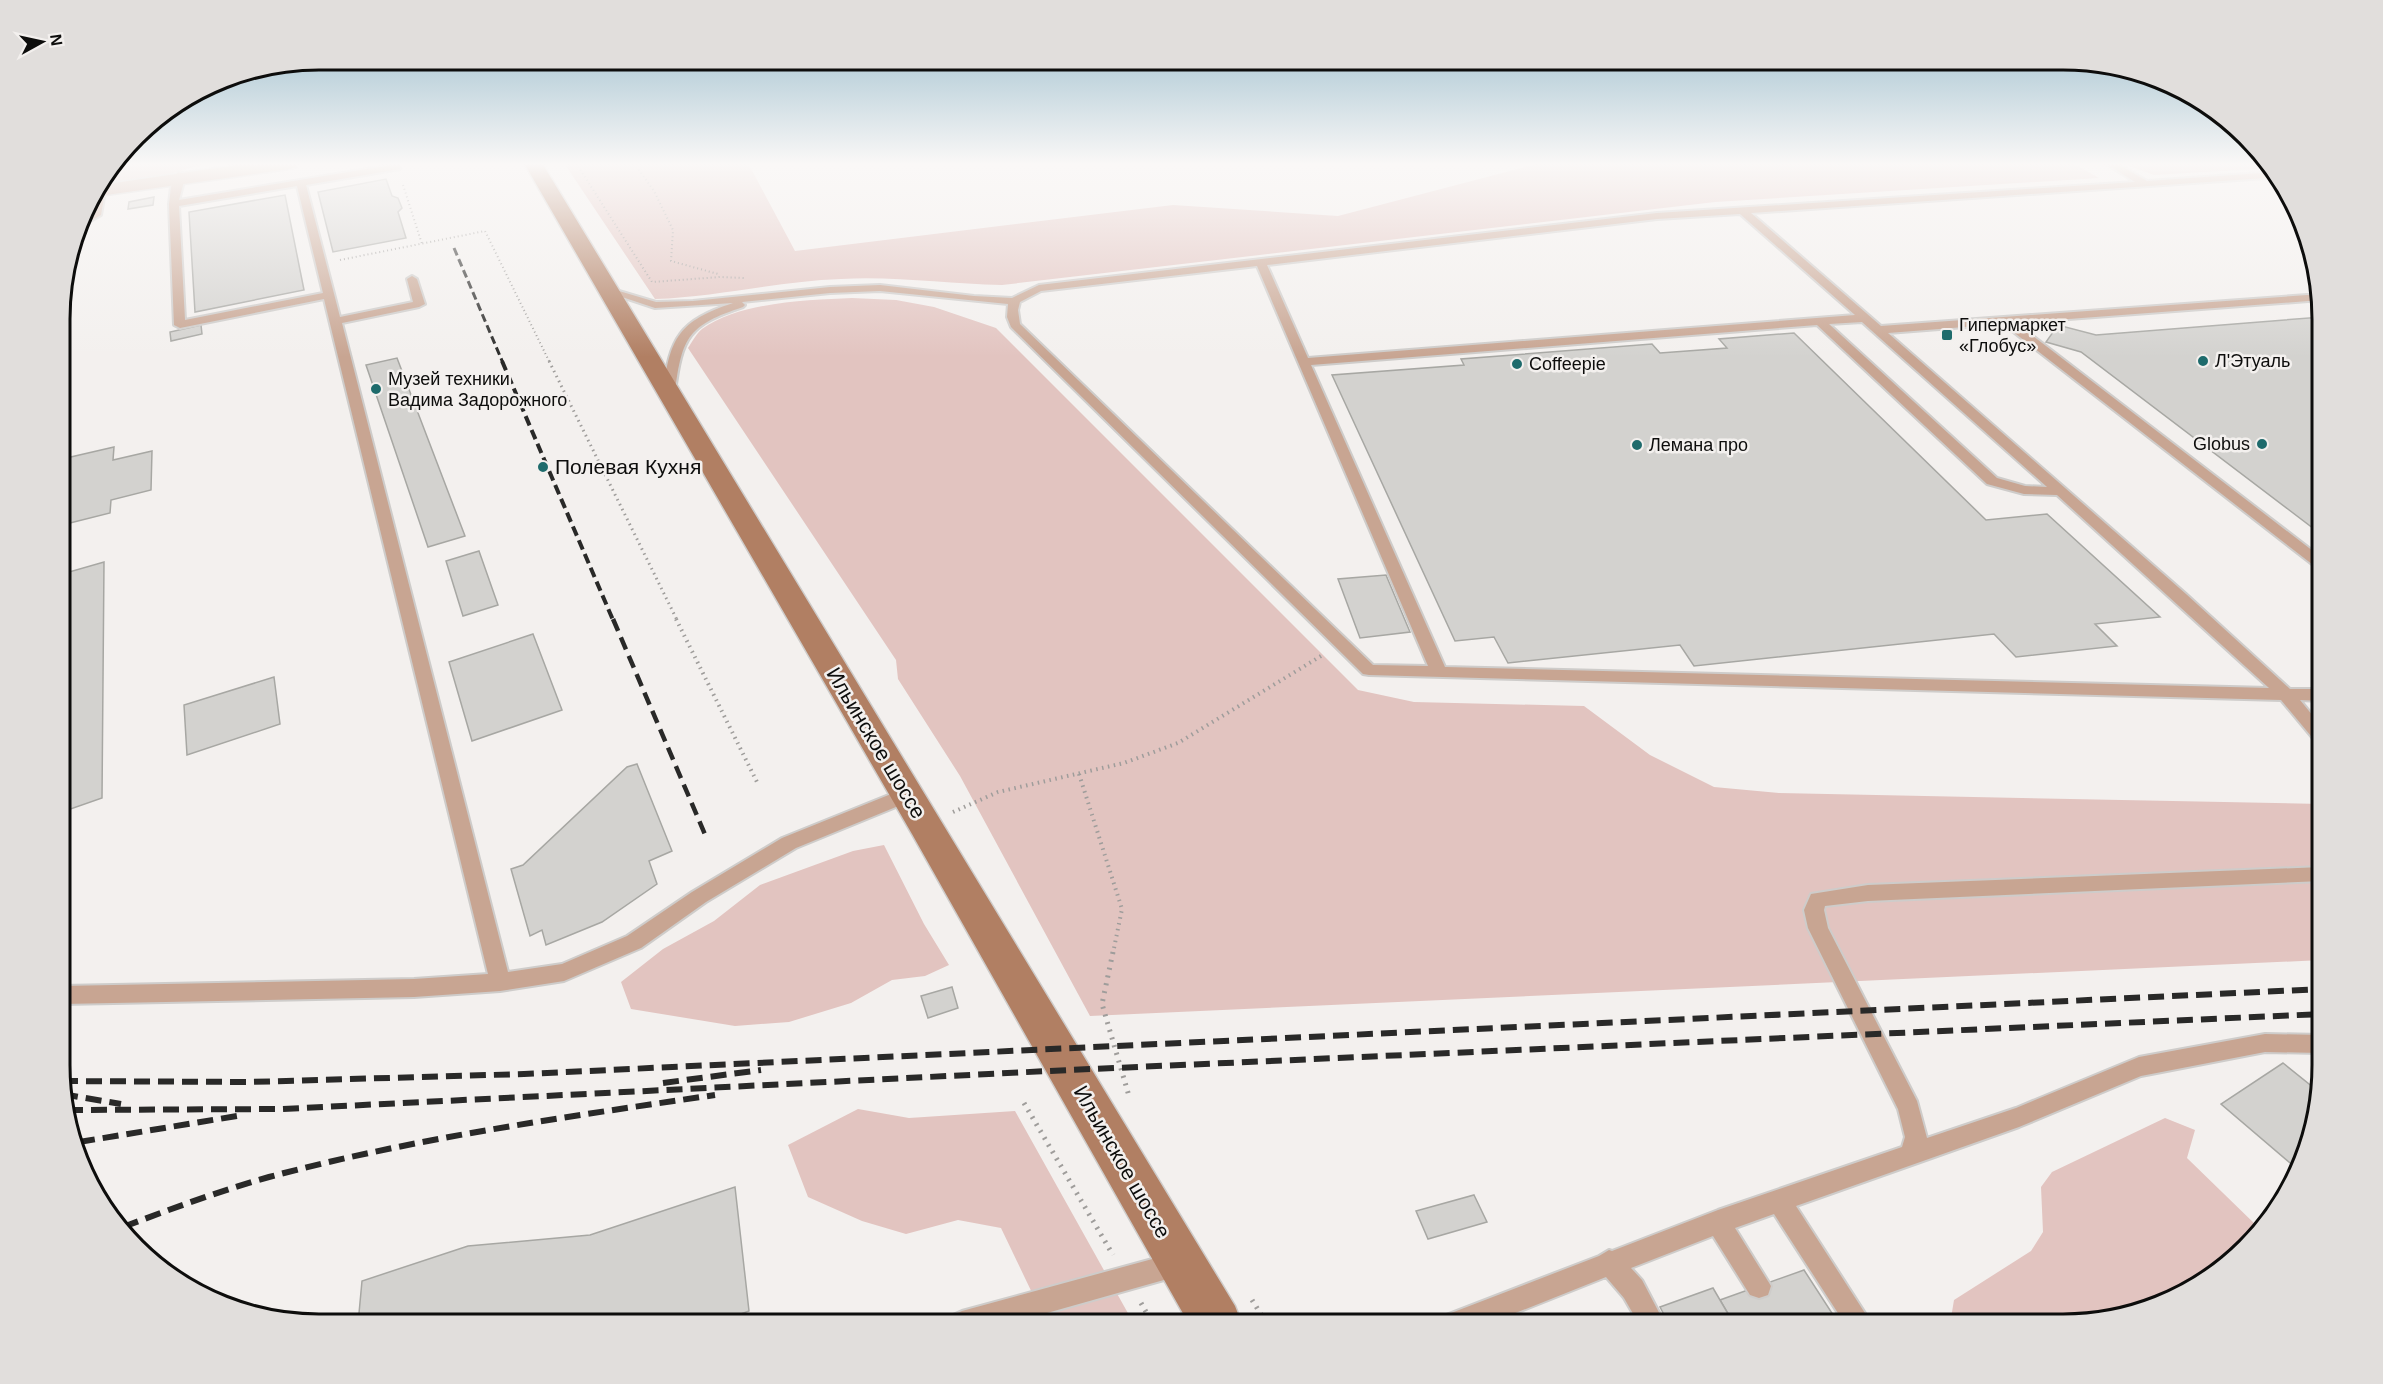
<svg xmlns="http://www.w3.org/2000/svg" width="2383" height="1384" viewBox="0 0 2383 1384" font-family="Arial,sans-serif">
  <style>
    .green { fill: #e2c4c0 }
    .building { fill: #d3d2cf; stroke: #a7a7a3; stroke-width: 1.5 }
    .lines { fill: none; stroke-linecap: round; stroke-linejoin: round }
    .lane-casing { stroke: #ceccca; stroke-width: 4 }
    .street-casing { stroke: #ceccca; stroke-width: 3 }
    .secondary-casing { stroke: #ceccca; stroke-width: 3 }
    .path-far3 { stroke: #9f9d9b; stroke-width: 2; stroke-dasharray: 1 3; stroke-linecap: butt }
    .path-far2 { stroke: #9f9d9b; stroke-width: 3; stroke-dasharray: 1.5 4; stroke-linecap: butt }
    .path-far1 { stroke: #9f9d9b; stroke-width: 4; stroke-dasharray: 1.5 4.5; stroke-linecap: butt }
    .path { stroke: #9f9d9b; stroke-width: 5; stroke-dasharray: 2 6; stroke-linecap: butt }
    .lane { fill: #c8a592; fill-rule: evenodd }
    .street { fill: #c8a592; fill-rule: evenodd }
    .secondary { fill: #b17f63; fill-rule: evenodd }
    .rail-far3 { stroke: #292928; stroke-width: 3; stroke-dasharray: 8 4; stroke-linecap: butt }
    .rail-far2 { stroke: #292928; stroke-width: 4; stroke-dasharray: 10 5; stroke-linecap: butt }
    .rail-far1 { stroke: #292928; stroke-width: 4.5; stroke-dasharray: 13 7; stroke-linecap: butt }
    .rail { stroke: #292928; stroke-width: 6; stroke-dasharray: 16 8; stroke-linecap: butt }
    .poi-dot { fill: #1e6b6c; stroke: #f3f0ee; stroke-width: 2 }
    .labels { text-anchor: middle; stroke-width: 5; stroke-linejoin: round; paint-order: stroke }
    .far-poi-label { font-size: 18px; fill: #0d0d0c; stroke: #f3f0ee; text-anchor: start }
    .poi-label { font-size: 21px; fill: #0d0d0c; stroke: #f3f0ee; text-anchor: start }
    .street-label { font-size: 21px; fill: #0d0d0c; stroke: #f3f0ee }
    .rim { fill: none; stroke: #0d0d0c; stroke-width: 3 }
  </style>
  <rect width="100%" height="100%" fill="#f3f0ee"/>
  <g class="green">
    <path d="M118,163H207L166,175L155,181L98,189Z"/>
    <path d="M564,163H748L795,251L1173,205L1338,216L1540,163H2072L2099,178L1715,202L1002,285C948,284 895,276 841,279C779,281 717,297 655,299Z"/>
    <path d="M2121,163H2267L2271,168L2154,175Z"/>
    <path d="M852,298L896,300L934,307L996,328L1358,690L1414,702L1584,706L1650,755L1714,787L1779,793L2322,804V960L1090,1016L960,776L898,679L896,660L688,348C692,342 696,334 702,329C740,302 807,300 852,298Z"/>
    <path d="M884,845L924,924L949,965L925,976L892,980L851,1003L789,1022L735,1026L631,1009L621,982L663,949L714,921L760,885L853,851Z"/>
    <path d="M858,1109L909,1118L1015,1111L1134,1324H1047L1001,1228L958,1220L906,1234L862,1221L808,1197L788,1145Z"/>
    <path d="M2165,1118L2195,1130L2187,1158L2258,1227L2208,1281L2147,1310L2081,1323L1950,1324L1954,1300L2031,1251L2043,1232L2041,1187L2052,1172Z"/>
  </g>
  <g class="building">
    <path d="M386,179L392,196L398,198L402,208L398,212L406,238L333,252L318,192Z"/>
    <path d="M285,195L304,290L195,312L189,212Z"/>
    <path d="M154,197L153,205L128,209L129,202Z"/>
    <path d="M2322,317V535L2081,352L2046,342L2058,325L2096,335Z"/>
    <path d="M201,325L202,334L171,341L170,332Z"/>
    <path d="M1794,333L1986,520L2047,514L2160,617L2095,624L2117,646L2016,657L1994,634L1694,666L1680,645L1508,663L1494,637L1455,641L1332,375L1464,365L1461,359L1652,344L1660,353L1727,348L1719,339Z"/>
    <path d="M397,358L465,536L428,547L366,365Z"/>
    <path d="M64,441L62,459L114,447L113,460L152,451L151,490L111,500L110,513L62,525V442Z"/>
    <path d="M479,551L498,605L463,616L446,561Z"/>
    <path d="M104,562L102,798L62,812V574Z"/>
    <path d="M1386,575L1410,632L1360,638L1338,579Z"/>
    <path d="M533,634L562,710L472,741L449,662Z"/>
    <path d="M274,677L280,724L187,755L184,705Z"/>
    <path d="M637,764L672,851L649,861L657,884L602,922L546,945L542,930L530,936L511,869L523,865L627,767Z"/>
    <path d="M952,987L958,1008L928,1018L921,996Z"/>
    <path d="M2283,1063L2319,1092L2296,1168L2221,1104Z"/>
    <path d="M735,1187L749,1311L714,1324H358L362,1281L468,1246L590,1235Z"/>
    <path d="M1474,1195L1487,1222L1428,1239L1416,1211Z"/>
    <path d="M1804,1270L1839,1324H1734L1720,1300Z"/>
    <path d="M1713,1288L1734,1324H1669L1660,1307Z"/>
  </g>
  <g class="lines">
    <defs>
      <g id="lane">
        <path d="M2105,163H2116L2147,181L2276,172L2281,177L1751,213L1881,326L2321,294V300L2016,323L2322,558V570L2317,568L2003,324L1888,333L2186,594L2290,689H2322V701L2300,700L2322,727V744L2316,742L2281,700L1369,675L1363,674L1011,327L1007,317L1008,304L880,291L830,293L742,302L745,305L743,307C689,325 682,336 675,392L669,396L663,392C670,337 679,321 733,303L655,308L604,291L609,288L656,302L693,301L830,287L880,285L974,296L1012,298L1039,285L1657,213L2135,182ZM1740,214L1855,315L1308,358L1267,265L1657,219ZM1257,266L1428,666L1373,665L1020,324L1018,310L1020,302L1041,291ZM1862,322L2047,487L2025,486L1997,478L1829,324ZM1817,325L1987,484L2024,494L2057,495L2269,688L1445,667L1311,365Z"/>
        <path d="M397,164L400,165V169L306,185L340,317L413,302L407,279L412,276L417,279L425,304L419,307L342,323L508,972L562,964L627,936L692,892L782,838L901,790L907,788L913,790L916,795L913,800L796,848L706,902L641,948L564,981L500,991L414,997L62,1004V986L414,979L488,974L324,299L180,328L174,325L169,204L171,187L178,172L186,174L179,200ZM297,186L323,293L185,320L179,206Z"/>
        <path d="M98,190L105,192L101,215L80,227L82,219L91,214L95,194Z"/>
        <path d="M2322,867V881L1868,901L1825,906L1824,910L1828,928L1917,1101L1927,1138L2016,1108L2139,1057L2265,1034L2322,1035V1053L2265,1052L2141,1076L2019,1127L1796,1206L1872,1324H1845L1774,1214L1735,1228L1771,1286L1768,1295L1759,1298L1750,1295L1713,1236L1631,1268L1642,1280L1665,1324H1639L1624,1298L1606,1277L1488,1324H1443L1446,1315L1599,1256L1609,1250L1612,1251L1718,1210L1902,1147L1905,1137L1898,1109L1808,928L1804,910L1811,894L1868,885Z"/>
        <path d="M1178,1252L1187,1255L1190,1264L1187,1273L1178,1276L1008,1324H949L953,1315L962,1311Z"/>
      </g>
      <path id="street" d="M250,163H298L296,167L289,169L92,197L101,185Z"/>
      <path id="secondary" d="M524,163H542L1235,1306L1242,1324H1189L912,834Z"/>
    </defs>
    <use href="#lane" class="lane-casing"/>
    <use href="#street" class="street-casing"/>
    <use href="#secondary" class="secondary-casing"/>
    <g class="path-far3">
      <path d="M576,163L652,282L720,277L744,278"/>
      <path d="M634,163L654,191L673,230L671,261L718,274"/>
      <path d="M403,185L422,244"/>
      <path d="M340,260L485,231L550,363"/>
    </g>
    <path class="path-far2" d="M549,361L677,620"/>
    <g class="path-far1">
      <path d="M676,619L758,784"/>
      <path d="M1079,774L1122,909L1113,953"/>
      <path d="M953,812L998,792L1124,763L1178,743L1321,656"/>
    </g>
    <g class="path">
      <path d="M1113,952L1102,1004L1129,1096"/>
      <path d="M1024,1103L1113,1255"/>
      <path d="M1252,1300L1267,1324"/>
      <path d="M1141,1303L1153,1324"/>
    </g>
    <use href="#lane" class="lane"/>
    <use href="#street" class="street"/>
    <use href="#secondary" class="secondary"/>
    <path class="rail-far3" d="M454,248L503,363"/>
    <path class="rail-far2" d="M502,361L613,620"/>
    <path class="rail-far1" d="M613,619L707,839"/>
    <g class="rail">
      <path d="M62,1081L249,1082L524,1074L2322,989"/>
      <path d="M663,1083L761,1070"/>
      <path d="M62,1094L121,1104"/>
      <path d="M67,1110L282,1109L1069,1070L2322,1014"/>
      <path d="M79,1142L243,1115"/>
      <path d="M123,1227C171,1209 219,1191 269,1177C415,1138 565,1117 715,1095"/>
    </g>
  </g>
  <linearGradient id="sky" x2="0" y2="1"><stop stop-color="#91b7c8"/><stop offset="0.46" stop-color="#faf8f7"/><stop offset="1" stop-color="#faf8f7" stop-opacity="0"/></linearGradient>
  <rect width="2383" height="357" fill="url(#sky)"/>
  <g class="poi-dot">
    <rect x="1941" y="329" width="12" height="12" rx="3"/>
    <circle cx="2203" cy="361" r="6"/>
    <circle cx="1517" cy="364" r="6"/>
    <circle cx="376" cy="389" r="6"/>
    <circle cx="2262" cy="444" r="6"/>
    <circle cx="1637" cy="445" r="6"/>
    <circle cx="543" cy="467" r="6"/>
  </g>
  <g class="labels">
    <g class="far-poi-label">
      <text x="1959" y="331">Гипермаркет<tspan x="1959" dy="21">«Глобус»</tspan></text>
      <text x="2215" y="367">Л'Этуаль</text>
      <text x="1529" y="370">Coffeepie</text>
      <text x="388" y="385">Музей техники<tspan x="388" dy="21">Вадима Задорожного</tspan></text>
      <text x="2250" y="450" text-anchor="end">Globus</text>
      <text x="1649" y="451">Лемана про</text>
    </g>
    <g class="poi-label">
      <text x="555" y="474">Полевая Кухня</text>
    </g>
    <g class="street-label">
      <text transform="translate(876 743) rotate(59)" y="7">Ильинское шоссе</text>
      <text transform="translate(1122 1162) rotate(60)" y="7">Ильинское шоссе</text>
    </g>
  </g>
  <path d="M0 0H2383V1384H0ZM319 70H2063A249 249 0 0 1 2312 319V1065A249 249 0 0 1 2063 1314H319A249 249 0 0 1 70 1065V319A249 249 0 0 1 319 70Z" fill="#e1dedc" fill-rule="evenodd"/>
  <path class="rim" d="M319 70H2063A249 249 0 0 1 2312 319V1065A249 249 0 0 1 2063 1314H319A249 249 0 0 1 70 1065V319A249 249 0 0 1 319 70Z"/>
  <g transform="translate(42 42) rotate(82)" stroke="#f3f0ee" stroke-width="4.5" paint-order="stroke">
  <path d="M0-4.5L10 22L0 15L-10 22Z" fill="#0d0d0c"/>
  <text y="-9" font-size="16" font-weight="bold" text-anchor="middle" fill="#0d0d0c">N</text>
  </g>
</svg>
